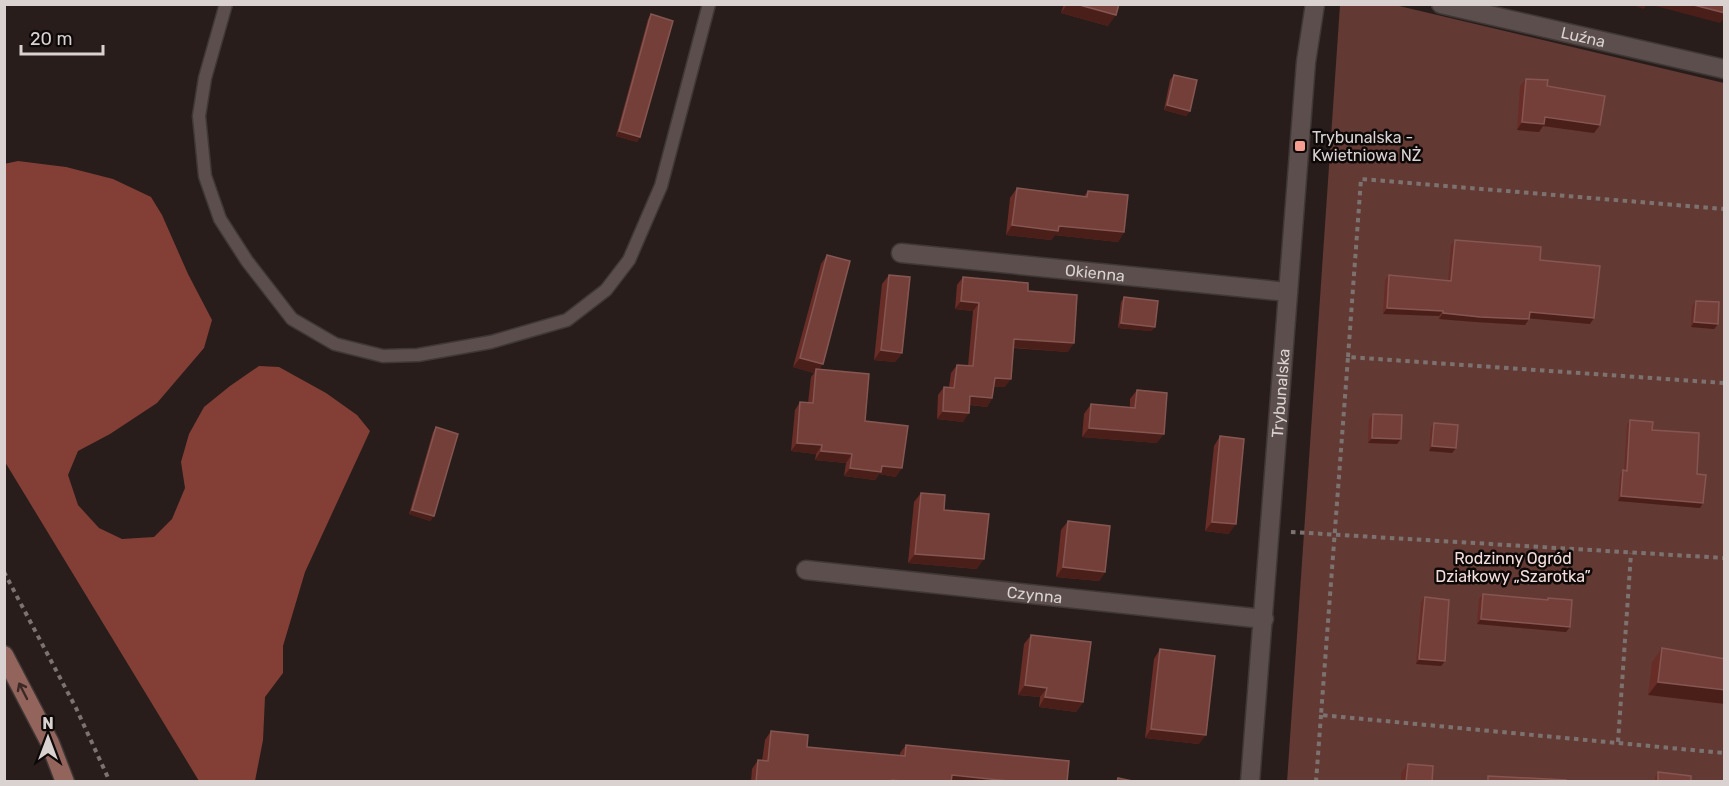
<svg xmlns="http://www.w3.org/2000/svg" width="1729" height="786" viewBox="0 0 1729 786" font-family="Rubik,sans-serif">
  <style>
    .green { fill: #633933 }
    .water { fill: #833f36 }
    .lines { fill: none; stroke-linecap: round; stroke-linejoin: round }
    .lane-casing { stroke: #403836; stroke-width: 15 }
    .street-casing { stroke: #403836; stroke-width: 21 }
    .secondary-casing { stroke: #403836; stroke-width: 21 }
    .primary-casing { stroke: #403836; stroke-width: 21 }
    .path { stroke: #7c7371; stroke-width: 4; stroke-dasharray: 4.5 4.5; stroke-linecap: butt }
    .lane { stroke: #5b4e4c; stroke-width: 12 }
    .street { stroke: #5b4e4c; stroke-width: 18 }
    .secondary { stroke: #5b4e4c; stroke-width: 18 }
    .primary { stroke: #93645c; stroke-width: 18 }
    .wall { fill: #692d27 }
    .shaded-wall { fill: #4a1f1a }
    .building { fill: #753f39; stroke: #855651; stroke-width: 1.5 }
    .oneway { stroke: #3c2925 }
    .poi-dot { fill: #f59d8f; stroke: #0d0908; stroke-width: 2 }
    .labels { text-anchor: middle; stroke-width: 5; stroke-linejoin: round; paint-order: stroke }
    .street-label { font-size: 16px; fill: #d9d2d0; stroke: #0d0908 }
    .poi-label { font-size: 16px; fill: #d9d2d0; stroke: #0d0908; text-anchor: start }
    .park-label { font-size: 16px; fill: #f4ddda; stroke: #0d0908 }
  </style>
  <rect width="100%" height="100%" fill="#281d1b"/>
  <path class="green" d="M1340,5H1395L1724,83V781L1287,782Z"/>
  <path class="water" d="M18,161L66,167L113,179L151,197L162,215L188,274L212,320L204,348L157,403L110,434L78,451L68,475L78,505L99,528L122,539L154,537L172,519L185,488L181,462L189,434L204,407L230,386L259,366L279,367L326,393L357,415L370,431L305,572L283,646V673L265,697L263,740L255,781H199L5,462L4,164Z"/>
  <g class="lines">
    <defs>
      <path id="lane" d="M226,4L205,78L199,116L205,176L220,219L247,261L292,319L335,344L383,356L418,355L491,342L567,320L606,290L629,260L661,186L709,4"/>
      <g id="street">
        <path id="s1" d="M1441,4L1724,69"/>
        <path id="s2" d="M901,253L1288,292"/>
        <path id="s3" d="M806,570L1264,619"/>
      </g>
      <g id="secondary">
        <path id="s4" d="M1250,782L1306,62L1315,4"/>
      </g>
      <path id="primary" d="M4,655L50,743L65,782"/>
    </defs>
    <use href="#lane" class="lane-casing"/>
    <use href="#street" class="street-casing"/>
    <use href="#secondary" class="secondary-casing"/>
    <use href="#primary" class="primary-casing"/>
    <g class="path">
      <path d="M1348,357L1361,179L1724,209"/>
      <path d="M1724,383L1348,357L1321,715L1724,753"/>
      <path d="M1291,532L1724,558"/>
      <path d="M4,572L76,708L110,782"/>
      <path d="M1618,742L1631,553"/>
      <path d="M1316,782L1321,715"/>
    </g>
    <use href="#lane" class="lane"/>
    <use href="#street" class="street"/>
    <use href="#secondary" class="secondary"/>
    <use href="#primary" class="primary"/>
  </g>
  <g class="wall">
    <path d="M1064,4H1119L1108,26L1061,13Z"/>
    <path d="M651,14L640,137L637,142L616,136L648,19Z"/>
    <path d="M1174,75L1190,111L1186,116L1164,110L1170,80Z"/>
    <path d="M1526,79L1547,86L1594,133L1543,126L1539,132L1517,130L1520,86Z"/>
    <path d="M1017,188L1084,196L1088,191L1124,232L1118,242L1055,235L1051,240L1006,235L1010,198Z"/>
    <path d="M1455,240L1540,260L1590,324L1529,318L1525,325L1476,322L1439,319V316L1383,314L1385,280L1389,275L1448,281L1451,245Z"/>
    <path d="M827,255L819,369L865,421L896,477L879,474L875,480L844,476L846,463L815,460L816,454L791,451L795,410L800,402L808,403L811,377L814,373L793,367L821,264Z"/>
    <path d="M889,275L902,353L895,362L874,360L882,284Z"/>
    <path d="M963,277L1028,291L1068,352L1013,348L1005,387H994L992,398L987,407L970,405L963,422L937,419L938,395L944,387H949L951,373L957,365L968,366L973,311L955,309L957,285Z"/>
    <path d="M1124,297L1155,327L1151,331L1118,328L1121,302Z"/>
    <path d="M1696,301L1718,324L1714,329L1691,327L1692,306Z"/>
    <path d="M1137,390L1157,443L1082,437L1084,414L1091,404L1130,407V399Z"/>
    <path d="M1373,414L1397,444L1368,443L1369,419Z"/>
    <path d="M1630,420L1652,430L1697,474L1700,508L1618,501L1620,475L1624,470L1627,425Z"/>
    <path d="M1434,423L1456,448L1452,453L1429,451L1431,428Z"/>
    <path d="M436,427L434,516L430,521L409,514L433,432Z"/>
    <path d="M1220,436L1229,534L1205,531L1214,446Z"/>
    <path d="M921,493L944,510L977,569L908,563L914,502Z"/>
    <path d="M1068,521L1105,572L1099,581L1056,577L1061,530Z"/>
    <path d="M1483,594L1547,600L1548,598L1566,632L1477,624L1479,599Z"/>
    <path d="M1425,597L1445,661L1441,666L1416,664L1421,602Z"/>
    <path d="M1031,635L1083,702L1076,712L1039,707L1040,697L1018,695L1024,644Z"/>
    <path d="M1662,648L1725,659L1648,695L1652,662Z"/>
    <path d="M1160,649L1199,744L1145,738L1154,659Z"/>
    <path d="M771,731L807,747L900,755V753L906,745L1067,782H751L752,769L758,760L762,761L765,740Z"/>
    <path d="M1408,764L1432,782H1401V773Z"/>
    <path d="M1658,772L1691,782H1655V777Z"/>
  </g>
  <g class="shaded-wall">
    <path d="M1067,4H1076L1116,15L1108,26L1061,13Z"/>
    <path d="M1629,4H1647L1644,9Z"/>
    <path d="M1648,4H1690L1725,13V17L1720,23Z"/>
    <path d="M1167,105L1190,111L1186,116L1164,110Z"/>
    <path d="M1545,117L1600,125L1594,133L1543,126L1539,132L1517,130L1522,122Z"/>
    <path d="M619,131L640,137L637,142L616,136Z"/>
    <path d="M1012,225L1059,226L1124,232L1118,242L1055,235L1051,240L1006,235Z"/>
    <path d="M961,301L979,303L973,311L955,309Z"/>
    <path d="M1387,308L1443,311L1439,316L1383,314Z"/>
    <path d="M1530,312L1594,318L1590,324L1525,318Z"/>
    <path d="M1443,313L1529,319L1525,325L1476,322L1439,319Z"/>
    <path d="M1694,322L1718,324L1714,329L1691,327Z"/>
    <path d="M1121,323L1155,327L1151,331L1118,328Z"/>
    <path d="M1014,339L1074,343L1068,352L1008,347Z"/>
    <path d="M881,350L902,353L895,362L874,360Z"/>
    <path d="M800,358L823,364L817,373L816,369L814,373L793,367Z"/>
    <path d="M995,378L1011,379L1005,387H989Z"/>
    <path d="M970,396L992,398L987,407L965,404Z"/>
    <path d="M943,411L969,413L963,422L937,419Z"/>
    <path d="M1089,428L1164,434L1157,443L1082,437Z"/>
    <path d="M1372,438L1401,439L1397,444L1368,443Z"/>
    <path d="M797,443L822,445L816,454L791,451Z"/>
    <path d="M1432,446L1456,448L1452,453L1429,451Z"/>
    <path d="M821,451L852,454L846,463L815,460Z"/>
    <path d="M882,466L902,468L896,477L879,474L875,480L844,476L850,468Z"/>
    <path d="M1621,496L1703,503L1700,508L1618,501Z"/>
    <path d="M412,510L434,516L430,521L409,514Z"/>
    <path d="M1212,522L1236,524L1229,534L1205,531Z"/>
    <path d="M915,554L984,559L977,569L908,563Z"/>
    <path d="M1063,567L1105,572L1099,581L1056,577Z"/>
    <path d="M1481,619L1570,627L1566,632L1477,624Z"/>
    <path d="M1419,659L1445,661L1441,666L1416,664Z"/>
    <path d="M1658,682L1725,690V704L1648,695Z"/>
    <path d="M1025,685L1047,688L1040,697L1018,695Z"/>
    <path d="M1045,697L1083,702L1076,712L1039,707Z"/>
    <path d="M1151,729L1206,735L1199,744L1145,738Z"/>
    <path d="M952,775L1018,782H947Z"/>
  </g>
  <g class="building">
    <path d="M1076,4H1119L1116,15Z"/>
    <path d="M1690,4H1725V13Z"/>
    <path d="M651,14L673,21L640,137L619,131Z"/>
    <path d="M1174,75L1197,80L1190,111L1167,105Z"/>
    <path d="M1526,79L1548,80L1547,86L1605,96L1600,125L1545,117L1544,124L1522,122Z"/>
    <path d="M1017,188L1087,197L1088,191L1128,195L1124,232L1059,226L1058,231L1012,225Z"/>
    <path d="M1455,240L1541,247L1540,260L1600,266L1594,318L1530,312L1529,319L1480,317L1443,313V311L1387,308L1389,275L1451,281Z"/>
    <path d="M827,255L850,261L823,364L800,358Z"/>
    <path d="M889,275L910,277L902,353L881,350Z"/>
    <path d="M963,277L1028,283V291L1077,295L1074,343L1014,339L1011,379L995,378L992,398L970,396L969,413L943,411L944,387L954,388L957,365L973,366L979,303L961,301Z"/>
    <path d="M1124,297L1158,301L1155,327L1121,323Z"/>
    <path d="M1696,301L1719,302L1718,324L1694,322Z"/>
    <path d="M816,369L869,374L865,421L908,426L902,468L882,466L881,472L850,468L852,454L821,451L822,445L797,443L800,402L813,403Z"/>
    <path d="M1137,390L1167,393L1164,434L1089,428L1091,404L1135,408Z"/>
    <path d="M1373,414L1402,415L1401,439L1372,438Z"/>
    <path d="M1630,420L1653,422L1652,430L1699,433L1697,474L1706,475L1703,503L1621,496L1623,470L1627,471Z"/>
    <path d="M1434,423L1458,425L1456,448L1432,446Z"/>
    <path d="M436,427L458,434L434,516L412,510Z"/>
    <path d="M1220,436L1244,439L1236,524L1212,522Z"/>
    <path d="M921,493L945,495L944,510L989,514L984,559L915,554Z"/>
    <path d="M1068,521L1110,526L1105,572L1063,567Z"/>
    <path d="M1483,594L1548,600V598L1572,600L1570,627L1481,619Z"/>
    <path d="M1425,597L1449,600L1445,661L1419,659Z"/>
    <path d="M1031,635L1091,642L1083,702L1045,697L1047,688L1025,685Z"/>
    <path d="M1662,648L1725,659V690L1658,682Z"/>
    <path d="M1160,649L1215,656L1206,735L1151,729Z"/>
    <path d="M771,731L808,735L807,747L905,756L906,745L1069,761L1067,782H1018L952,775L951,782H910L892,780V782H756L758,760L768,761Z"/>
    <path d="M1408,764L1433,766L1432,782H1406Z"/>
    <path d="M1658,772L1691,776V782H1658Z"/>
    <path d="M1488,776L1566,780V782H1488Z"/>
    <path d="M1118,778L1137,782H1117Z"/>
  </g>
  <defs><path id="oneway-shaft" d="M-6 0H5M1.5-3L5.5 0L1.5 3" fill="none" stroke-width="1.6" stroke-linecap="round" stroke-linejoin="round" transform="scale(1.5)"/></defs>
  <use class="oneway" href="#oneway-shaft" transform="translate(23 691) rotate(-117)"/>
  <rect class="poi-dot" x="1294" y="140" width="12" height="12" rx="3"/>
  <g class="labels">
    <g class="street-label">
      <text dy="6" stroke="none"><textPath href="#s1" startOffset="146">Luźna</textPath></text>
      <text dy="6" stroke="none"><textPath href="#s2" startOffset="195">Okienna</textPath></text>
      <text dy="6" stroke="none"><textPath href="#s4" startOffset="390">Trybunalska</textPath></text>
      <text dy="6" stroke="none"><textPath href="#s3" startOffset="230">Czynna</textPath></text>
    </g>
    <g class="poi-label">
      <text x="1312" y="143">Trybunalska -<tspan x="1312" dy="18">Kwietniowa NŻ</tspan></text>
    </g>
    <g class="park-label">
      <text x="1513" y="564">Rodzinny Ogród<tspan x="1513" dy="18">Działkowy „Szarotka”</tspan></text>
    </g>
  </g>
  <rect width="1729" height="786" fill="none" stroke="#d9d2d0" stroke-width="12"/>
  <g transform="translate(48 738)" stroke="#0d0908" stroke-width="4.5" paint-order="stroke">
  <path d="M0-4.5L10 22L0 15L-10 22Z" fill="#d9d2d0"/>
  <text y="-9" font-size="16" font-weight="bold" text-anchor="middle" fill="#d9d2d0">N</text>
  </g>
  <path d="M21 45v9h82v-9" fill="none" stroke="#d9d2d0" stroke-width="3"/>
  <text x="30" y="45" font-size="18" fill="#d9d2d0" stroke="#0d0908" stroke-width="4.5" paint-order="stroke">20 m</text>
</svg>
